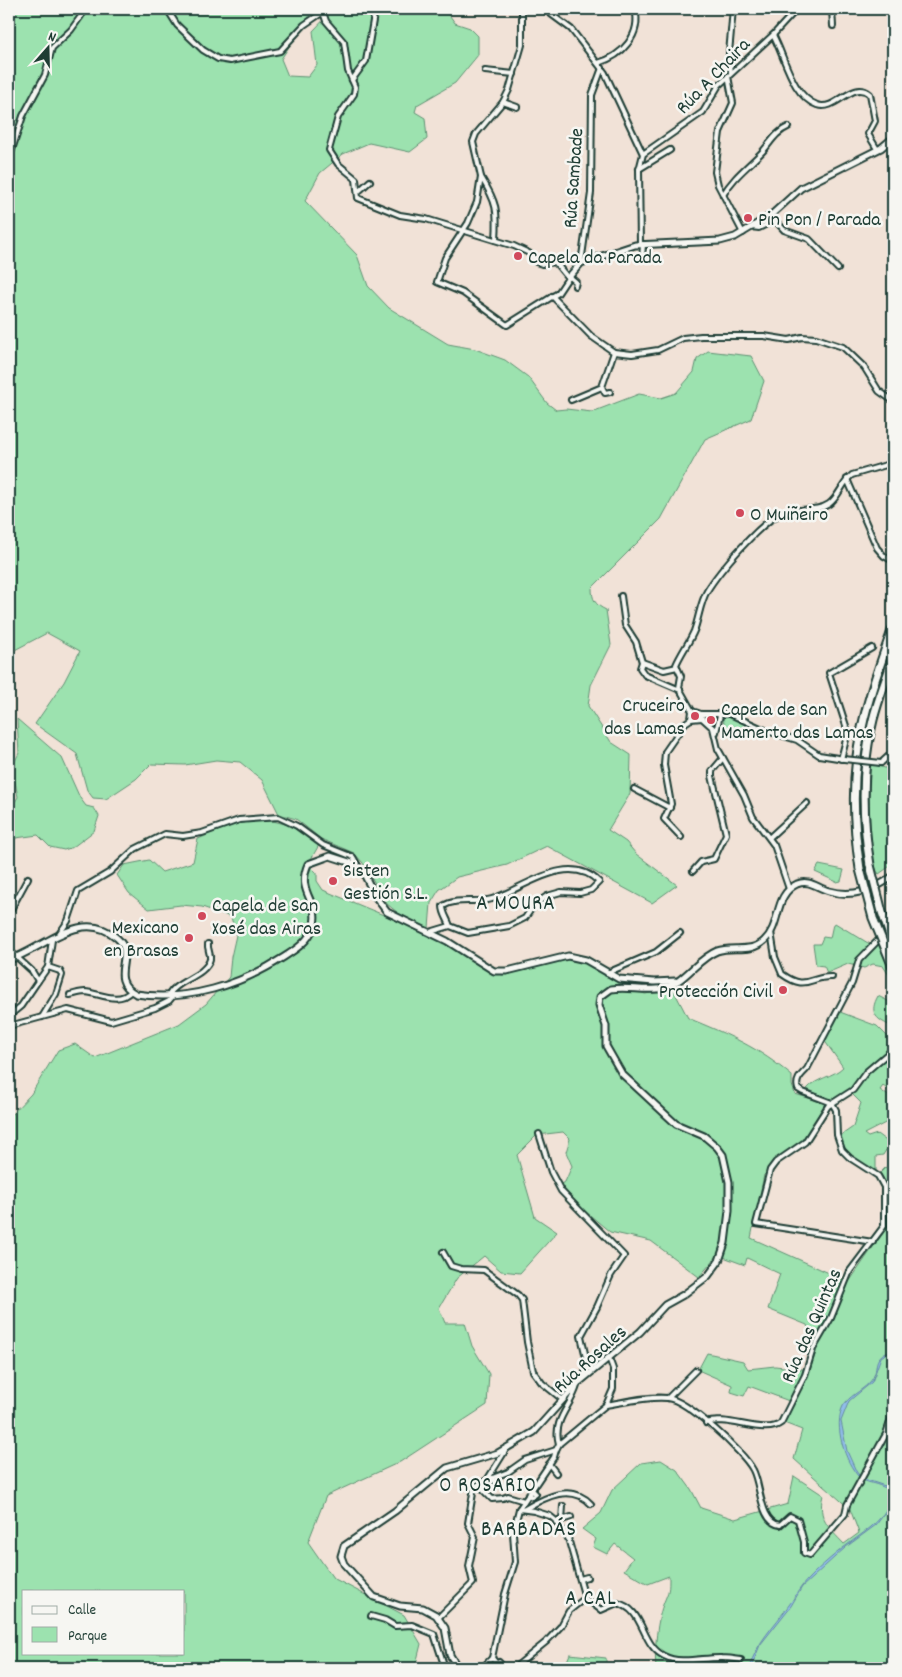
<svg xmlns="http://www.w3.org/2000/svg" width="902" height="1677" viewBox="0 0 902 1677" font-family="Dekko,sans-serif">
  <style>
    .green { fill: #9ce2af; stroke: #5e9072; fill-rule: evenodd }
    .water { fill: #91bdea; stroke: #638aa1 }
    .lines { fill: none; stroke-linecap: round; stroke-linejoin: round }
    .street-casing { stroke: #1f3d34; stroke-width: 8 }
    .secondary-casing { stroke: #1f3d34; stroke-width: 9 }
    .highway-casing { stroke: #1f3d34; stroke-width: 11 }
    .street { stroke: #f6f6f2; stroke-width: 4 }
    .secondary { stroke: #f6f6f2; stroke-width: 5 }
    .highway { stroke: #f6f6f2; stroke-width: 7 }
    .street-bridge-casing { stroke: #1f3d34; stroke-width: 8; stroke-linecap: butt }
    .highway-bridge-casing { stroke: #1f3d34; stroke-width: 11; stroke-linecap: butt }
    .street-bridge { stroke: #f6f6f2; stroke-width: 4 }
    .highway-bridge { stroke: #f6f6f2; stroke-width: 7 }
    .poi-dot { fill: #d1495b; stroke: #f6f6f2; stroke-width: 2 }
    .labels { text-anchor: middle; stroke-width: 5; stroke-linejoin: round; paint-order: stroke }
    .street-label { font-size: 20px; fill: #1f3d34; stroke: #f6f6f2 }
    .poi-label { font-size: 20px; fill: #1f3d34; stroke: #f6f6f2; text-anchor: start }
    .neighbourhood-label { font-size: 21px; letter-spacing: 1px; fill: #1f3d34; stroke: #f6f6f2 }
    .quarter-label { font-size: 22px; letter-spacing: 1px; fill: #1f3d34; stroke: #f6f6f2 }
  </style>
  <rect width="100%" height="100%" fill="#f1e2d7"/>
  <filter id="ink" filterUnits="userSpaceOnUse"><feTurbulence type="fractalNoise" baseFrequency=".02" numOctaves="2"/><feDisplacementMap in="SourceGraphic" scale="10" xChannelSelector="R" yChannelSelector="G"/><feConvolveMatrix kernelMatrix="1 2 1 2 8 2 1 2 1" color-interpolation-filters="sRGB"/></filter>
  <g filter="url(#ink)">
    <g class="green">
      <path d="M9,9H314L281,59L288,76L308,77L317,65L313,31L334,9H445L455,23L470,28L478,36V55L455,83L417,105L415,112L425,118L427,139L410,152L369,143L343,154L320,173L305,201L357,255L368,286L389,308L448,344L475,349L505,360L528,377L547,403L556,410L566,409L592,412L639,394L661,398L676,393L694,372L697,359L708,351L751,356L764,381L751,419L705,439L661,519L592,588C592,599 595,605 606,610L611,645L591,685L588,706L611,742L631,755L630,794L608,830L626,842L636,854L677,885L652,903L547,846L507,865L457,877L439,890L431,903L429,928L403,917L387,904L363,863L354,853L321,839L296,819L279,814L262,780L240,762L216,760L185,765L151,764L136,779L106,799L93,798L87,790L77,754L35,724L64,682L80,651L47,633L9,653Z"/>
      <path d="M723,715L747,724L731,737L725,734Z"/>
      <path d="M17,719L62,758L80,798L86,806L94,808L99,816L94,831L73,847L64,850L50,847L38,835L16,838L9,845V811L18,797L12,767L19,753Z"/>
      <path d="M871,764L892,770C886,801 893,832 893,864L879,874C868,864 868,782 871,764Z"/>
      <path d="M273,821L289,825L319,845L311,859L312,868L317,873V881L323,890L432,935L489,972L503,975L553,959L569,958L586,963L645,994L673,989L688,1018C729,1035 758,1047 792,1076V1085L795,1094L825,1103L807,1135L789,1156L764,1175L751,1238L849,1282L887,1227L888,1186L880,1173L893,1160L886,1150L883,1155L876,1156V1171C858,1161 846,1157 840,1136L853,1127L861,1103L849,1091L831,1100L807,1089C816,1078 833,1077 843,1067L824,1040L840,1012L877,1026L887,1036L893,1033V1046L887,1053L893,1060V1093L883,1086L880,1090L893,1099V1119L864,1134L868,1137L877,1134L889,1143L893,1142V1668H656C654,1651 657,1618 664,1602C669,1590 669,1591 669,1576L648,1584L624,1570L633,1558L615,1544L607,1554L593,1547L596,1539L582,1529L601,1513L612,1490L641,1463L661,1460L677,1470L691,1489L701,1508L735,1519L788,1504L794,1476L823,1495C817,1519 829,1528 844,1544L859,1533L850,1509L794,1459L802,1430L784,1423L789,1401L749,1386L744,1396L731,1392L732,1385L698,1370L707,1353L743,1361L748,1369L775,1366L810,1370L816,1352L807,1325L768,1309L780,1274L747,1258L745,1265L718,1255L699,1277L651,1241L610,1232L579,1206L560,1184L565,1182L572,1166L566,1152L570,1139L563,1132L537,1135L517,1155L535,1217L557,1232L520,1273L501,1271L484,1256L457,1278L439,1308L445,1323H465L472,1346L489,1374L487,1405L400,1462L326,1496L308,1542L333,1578L404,1615L421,1644L415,1668H9V1117L31,1094L58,1050L75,1044L95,1058L179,1024L206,1004L229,977L231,957L236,935L231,917L202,907L181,905L149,909L129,893L117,875L124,865L149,860L162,872L193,862L198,839L239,822ZM24,1591H184V1653H24Z"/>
      <path d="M819,865L844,870L841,881L837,882L815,872Z"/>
      <path d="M835,923L868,943L878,942L893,957V1024L891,1026C875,1019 869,1012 878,996L890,1002L892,1001C894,993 889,987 891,978L883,966L873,964L864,968L848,964L827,973L824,966L816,965L813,944H820L823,937L830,938L833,924Z"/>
      <path d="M570,1654L606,1658V1668H564Z"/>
    </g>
    <path class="water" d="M893,1349L881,1357L872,1382L849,1401L841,1421L847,1451L856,1471L861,1478L885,1486L891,1494V1505L876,1525L846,1547L802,1587L791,1606L760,1645L751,1668H749C758,1640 773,1628 789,1605C794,1599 797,1592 802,1586C810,1575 836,1553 847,1545C862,1533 882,1523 889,1503C897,1482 866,1486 859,1477C845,1462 833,1426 843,1406C849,1396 860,1392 869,1383C883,1368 867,1359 893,1349Z"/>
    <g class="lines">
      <defs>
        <g id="street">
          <path d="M167,9L177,25L203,50L218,59L230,61L280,51L304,25L326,10"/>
          <path d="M326,9L324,15L326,21L344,42L348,71L355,87L354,94L338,117L329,150L338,164L356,179L358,198L400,215L426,219L514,246L529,253L536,262L542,264L555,262L568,278L558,293L507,325L463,293L437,282L445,258L468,223L477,202L481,177L473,142L476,134L503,102L509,90L522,45V9"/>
          <path d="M544,9L571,29L605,73L643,154"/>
          <path d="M832,9L833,26"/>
          <path d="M773,35C785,57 792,96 817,105C837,112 852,79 870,94L875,121L868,134L877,149"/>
          <path d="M598,63C622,56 642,35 635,9"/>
          <path d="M485,71L514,74"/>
          <path d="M731,73L729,53L733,9"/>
          <path d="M728,76L733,103L720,132L715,172L718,185L743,233"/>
          <path d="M352,80L366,61L375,9"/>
          <path d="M503,102L517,107"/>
          <path d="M9,159L23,116L45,75L52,48L71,30L86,9"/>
          <path d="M639,169L670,150"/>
          <path d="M481,177C497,203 498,210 496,240"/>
          <path d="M359,191L370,181"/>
          <path d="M723,195C733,177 749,166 763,151C771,142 776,132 788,127"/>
          <path d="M751,227L759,228L775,220L784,230L809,239L838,269"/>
          <path d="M640,244L639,170L643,154L703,112L719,85L773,35L797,9"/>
          <path d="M642,259L643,244"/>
          <path d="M581,263L591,193L592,95L602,68"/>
          <path d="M570,277L576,282L575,286"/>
          <path d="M552,296L591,336L614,352"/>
          <path d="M602,387L605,393L610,392"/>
          <path d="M571,400L602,387L614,352L632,354L658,350L683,338L701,336H764L789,340L802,337L816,338L843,347L864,367L879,391L893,401"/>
          <path d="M847,479L877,548L884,556L893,561"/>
          <path d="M621,596L625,625L636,642L642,662L664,670L677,667"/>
          <path d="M642,662L640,668L645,675L680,690"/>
          <path d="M692,711L701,714H730L767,731L797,740L819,755L844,759"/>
          <path d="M701,714L702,718L713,728L718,749L744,795L753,817L774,845L789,889"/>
          <path d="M691,719L692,711L679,688L681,676L676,665C681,653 689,643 694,631C699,618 700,603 707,591C719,571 760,523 780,514C795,507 816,513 829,504C839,497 842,483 852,475L893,463"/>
          <path d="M716,732L720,715"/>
          <path d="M841,759L848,732L829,673L872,648"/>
          <path d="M881,763L893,752"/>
          <path d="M893,782V823"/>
          <path d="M634,789L670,808"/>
          <path d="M681,837L664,819L671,804L664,765L665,752L685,723L691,719L702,718"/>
          <path d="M770,837L807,803"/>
          <path d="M693,871L701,862L714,859L726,834L712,776V771L723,758"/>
          <path d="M9,913L28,878"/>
          <path d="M430,932L450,926L468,933L509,926L525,918L534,905L547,896L561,892L580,893L591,890L599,882C568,851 523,889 492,899C476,904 458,897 443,906C443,914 448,919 450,926"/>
          <path d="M771,932L775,957L782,974C807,992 809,976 832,977"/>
          <path d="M59,934L68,921L78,891L110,872L135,849L165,834L183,836L202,833L239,820L278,817L297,826L323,845L353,857L360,869"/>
          <path d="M9,950L32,971L38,981L21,1006L9,1016"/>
          <path d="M607,973L656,952L680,933"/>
          <path d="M38,981L48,967L52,940"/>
          <path d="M70,995C75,994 80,992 85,992C99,993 119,1005 131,991"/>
          <path d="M169,995C175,981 206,976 210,959C211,954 207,949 208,944"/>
          <path d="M42,1017L56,994L62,975L60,971L48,967"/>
          <path d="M9,1026L68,1010L111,1021L155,1008L169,1001L174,995"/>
          <path d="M539,1134L551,1172L561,1191L624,1256L611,1275L597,1307L581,1336L587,1362L584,1378"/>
          <path d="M873,1242L756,1224L770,1170L776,1162L805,1142L828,1106L853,1090L866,1072L893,1049"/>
          <path d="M443,1252L451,1266L461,1269L484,1270L518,1295L522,1300L527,1342L533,1371L542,1383L563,1400"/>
          <path d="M668,1398L696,1370"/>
          <path d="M606,1405C625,1402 648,1396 667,1398C687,1400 744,1452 753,1470C761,1485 760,1523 780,1525L790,1516L798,1520L804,1542V1553L810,1555L845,1514L847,1505L886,1434L893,1413"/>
          <path d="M706,1423C727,1415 765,1436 781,1423L805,1375L813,1349L831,1318L850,1271L884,1226V1187L878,1176L850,1158L842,1150L837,1135L836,1110L832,1103L803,1092L798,1089C795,1080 801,1075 807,1069L852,983L859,960L893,925"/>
          <path d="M559,1444C552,1420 571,1407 577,1386"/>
          <path d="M549,1464L556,1473"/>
          <path d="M492,1479L499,1485"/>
          <path d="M487,1480L508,1472L525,1460L556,1450L559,1444L606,1405L613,1389V1369L609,1358"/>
          <path d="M481,1484L483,1490L492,1499L503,1498L508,1496L524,1501"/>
          <path d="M528,1495L532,1497L536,1494L531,1489"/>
          <path d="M519,1509L534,1511L550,1516L555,1520L568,1538L585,1598L601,1610L617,1603C645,1609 640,1644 664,1656C681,1665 704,1657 722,1658C728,1658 735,1659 741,1660"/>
          <path d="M525,1509C545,1497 572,1483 591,1504"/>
          <path d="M562,1520L571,1517"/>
          <path d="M556,1522L562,1520L563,1506"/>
          <path d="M580,1579L587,1577"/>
          <path d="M371,1616L385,1620L395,1626L412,1625L434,1634L445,1668"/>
          <path d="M438,1618L473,1583L469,1566L475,1537L468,1523L474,1487L487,1480L507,1448"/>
          <path d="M492,1658L505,1594L515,1562L513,1533L519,1509L554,1457L556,1450"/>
          <path d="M499,1662L504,1668"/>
          <path d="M482,1668L492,1658L500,1668"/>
          <path d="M514,1668L546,1642L561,1626L569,1611L585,1598"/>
        </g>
        <g id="secondary">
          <path d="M568,278L581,263L635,245L720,241L735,237L770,216L801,188L881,148L893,138"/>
          <path d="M9,960C43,949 82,907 117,938C137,955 106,978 136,994C187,1002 241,985 284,957C295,950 309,941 313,928C322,902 295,894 308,864L330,856L352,863L364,874L375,896L387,912L447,941L494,971H507L568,956L586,960L619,979L654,982L675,981"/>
          <path d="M458,1668L450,1655L445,1628L436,1615L423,1608L400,1606L374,1597L344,1564L341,1556L344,1546L395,1511L447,1468L498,1453L534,1432L578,1383L640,1332L665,1305L683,1295L708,1276L719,1261L725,1243L729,1211V1182L723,1155L717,1147L704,1136L676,1124L622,1074L606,1046V1026L599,1005L600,997L611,989C628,986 646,992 664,988C685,982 697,959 717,951C732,945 750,954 764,941C782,925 773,895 797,884C810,879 817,888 829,891C852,898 875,890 893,876"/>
        </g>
        <g id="highway">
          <path d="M870,865C862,816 861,768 873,720C878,699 887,678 893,658"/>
          <path d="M860,869C845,771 860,719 893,628"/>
        </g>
      </defs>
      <use href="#street" class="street-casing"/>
      <use href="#secondary" class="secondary-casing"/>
      <use href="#highway" class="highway-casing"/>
      <use href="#street" class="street"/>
      <use href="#secondary" class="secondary"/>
      <use href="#highway" class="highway"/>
      <defs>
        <path id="street-bridge" d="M844,759L881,763"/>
        <g id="highway-bridge">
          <path d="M870,865L882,912L893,944"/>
          <path d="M860,869L873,918L893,967"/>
        </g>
      </defs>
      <use href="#street-bridge" class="street-bridge-casing"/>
      <use href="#highway-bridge" class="highway-bridge-casing"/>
      <use href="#street-bridge" class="street-bridge"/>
      <use href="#highway-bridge" class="highway-bridge"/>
    </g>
  </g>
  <g class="poi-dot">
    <circle cx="748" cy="218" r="5"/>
    <circle cx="518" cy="256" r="5"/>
    <circle cx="740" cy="513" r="5"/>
    <circle cx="695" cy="716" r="5"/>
    <circle cx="711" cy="720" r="5"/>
    <circle cx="333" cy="881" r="5"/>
    <circle cx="202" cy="916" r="5"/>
    <circle cx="189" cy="938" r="5"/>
    <circle cx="783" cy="990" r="5"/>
  </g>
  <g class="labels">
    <g class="street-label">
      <text transform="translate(712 75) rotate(-46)" y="7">Rúa A Chaira</text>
      <text transform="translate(572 178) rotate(-86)" y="7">Rúa Sambade</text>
      <text transform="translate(810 1325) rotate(-66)" y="7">Rúa das Quintas</text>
      <text transform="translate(589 1358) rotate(-42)" y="7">Rúa Rosales</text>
    </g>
    <g class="poi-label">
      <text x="758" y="225">Pin Pon / Parada</text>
      <text x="528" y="263">Capela da Parada</text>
      <text x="750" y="520">O Muiñeiro</text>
      <text x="685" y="711" text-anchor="end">Cruceiro<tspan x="685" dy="23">das Lamas</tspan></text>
      <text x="721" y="715">Capela de San<tspan x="721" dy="23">Mamerto das Lamas</tspan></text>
      <text x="343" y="876">Sisten<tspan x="343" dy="23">Gestión S.L.</tspan></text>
      <text x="212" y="911">Capela de San<tspan x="212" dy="23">Xosé das Airas</tspan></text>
      <text x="179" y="933" text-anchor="end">Mexicano<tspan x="179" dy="23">en Brasas</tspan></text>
      <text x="773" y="997" text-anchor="end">Protección Civil</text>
    </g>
    <g class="neighbourhood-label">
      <text x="516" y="909">A MOURA</text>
      <text x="488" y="1491">O ROSARIO</text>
      <text x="591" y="1604">A CAL</text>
    </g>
    <g class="quarter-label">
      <text x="529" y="1535">BARBADÁS</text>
    </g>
  </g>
  <rect width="902" height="1677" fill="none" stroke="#f6f6f2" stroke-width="30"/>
  <rect x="15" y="15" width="872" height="1647" fill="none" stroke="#1f3d34" stroke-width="2" filter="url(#ink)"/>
  <rect x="22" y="1590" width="162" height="65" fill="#f6f6f2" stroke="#a0aca6"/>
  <rect x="32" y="1606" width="25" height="8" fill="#f6f6f2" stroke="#a0aca6"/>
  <text x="68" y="1614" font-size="15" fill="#1f3d34">Calle</text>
  <rect x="32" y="1627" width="25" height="15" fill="#9ce2af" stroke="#a0aca6"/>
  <text x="68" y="1640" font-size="15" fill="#1f3d34">Parque</text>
  <g transform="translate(48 48) rotate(20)" stroke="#f6f6f2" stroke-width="4" paint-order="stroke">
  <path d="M0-4L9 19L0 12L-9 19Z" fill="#1f3d34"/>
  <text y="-8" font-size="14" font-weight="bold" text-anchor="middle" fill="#1f3d34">N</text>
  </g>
</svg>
